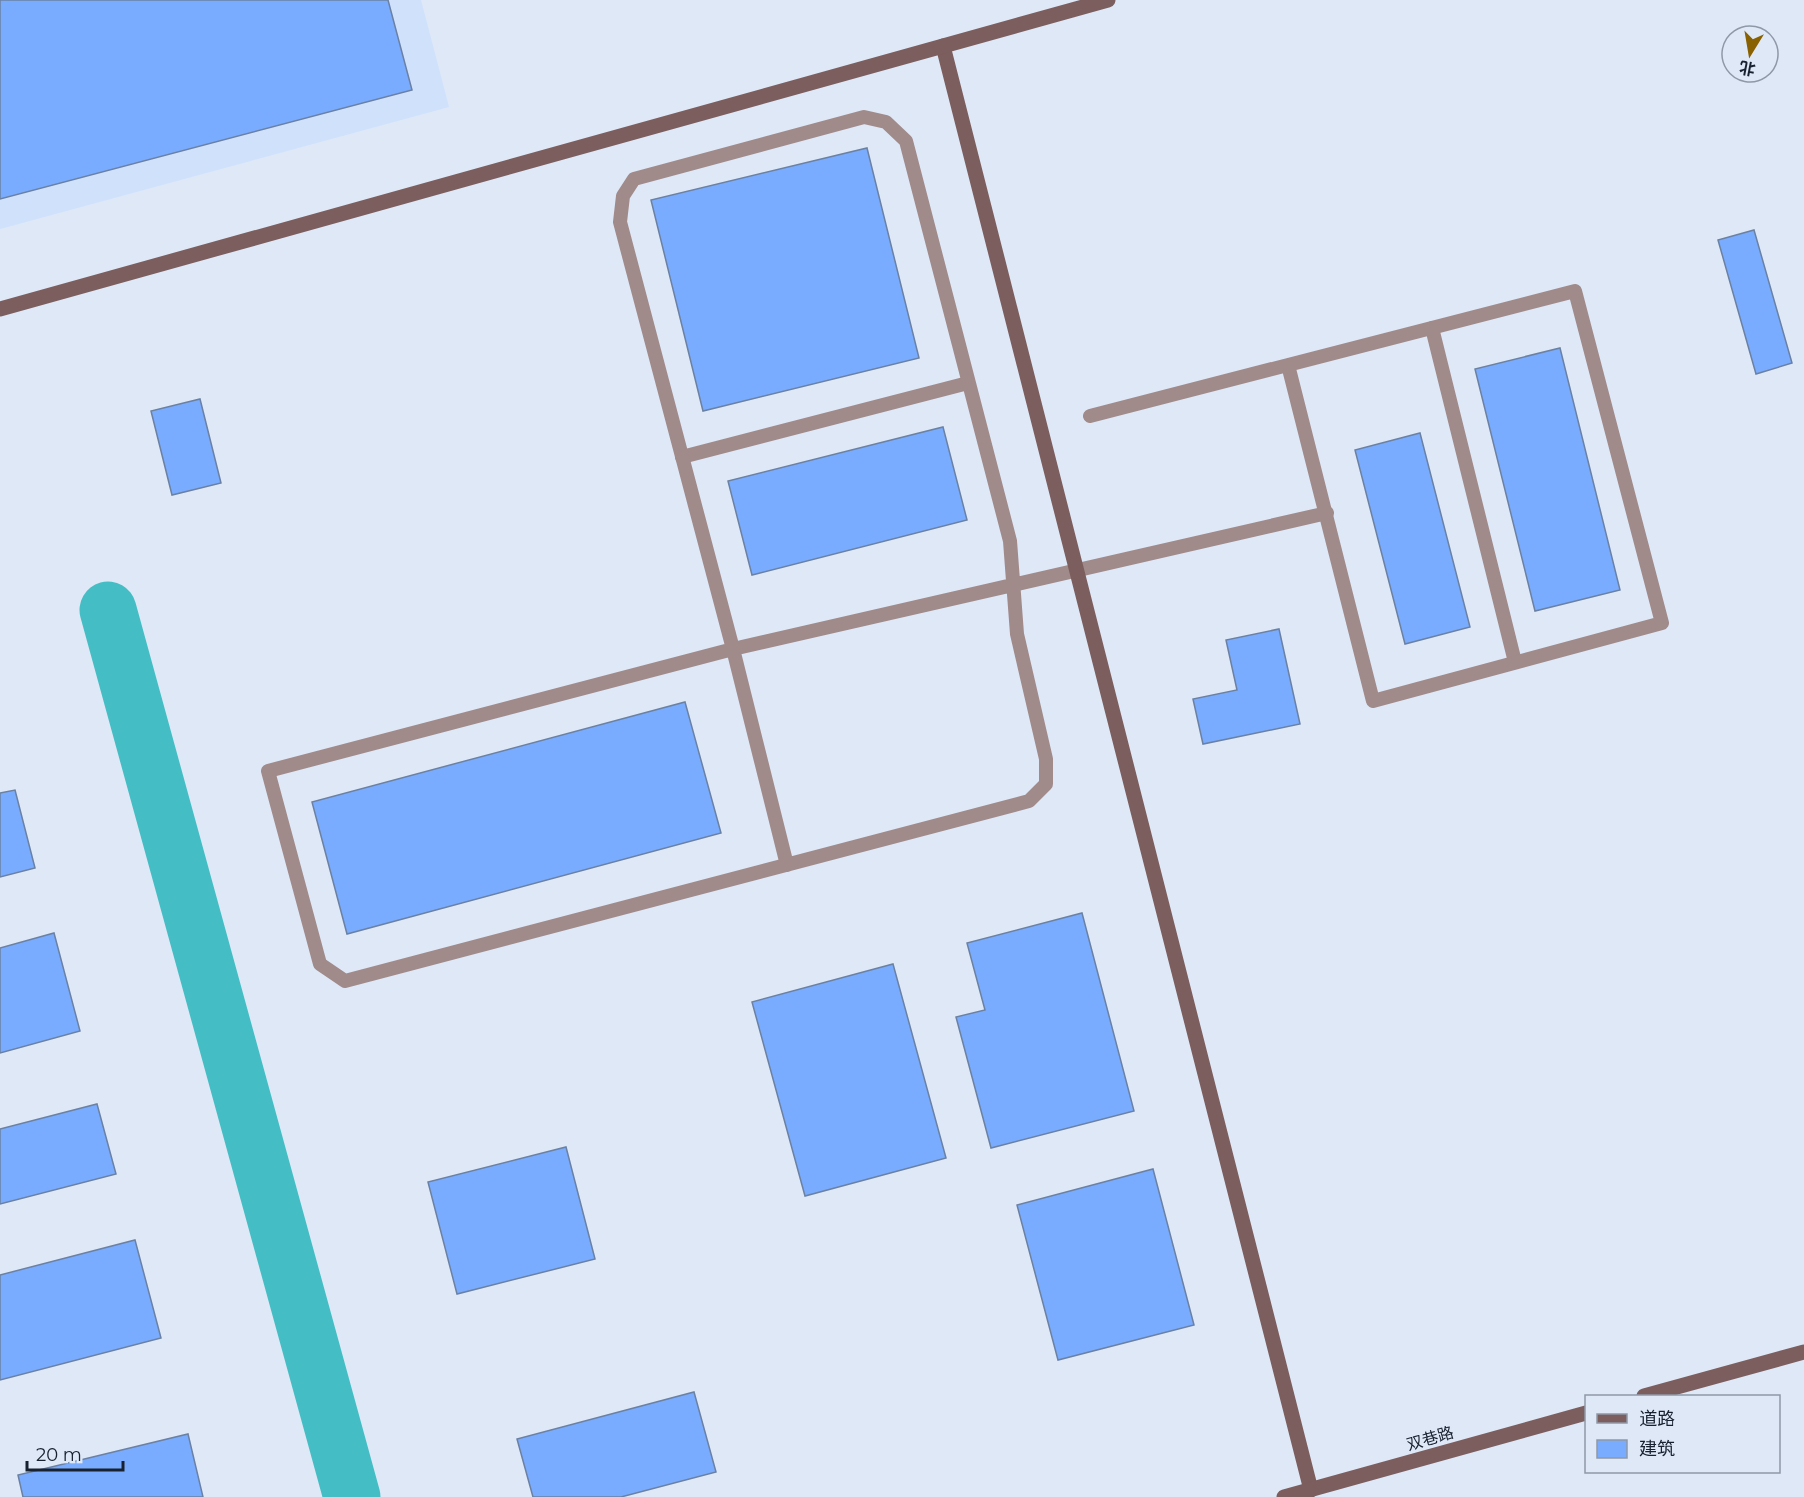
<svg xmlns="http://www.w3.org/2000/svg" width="1804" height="1497" viewBox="0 0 1804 1497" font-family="Montserrat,'Noto Sans SC',sans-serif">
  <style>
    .built { fill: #d0e1fc }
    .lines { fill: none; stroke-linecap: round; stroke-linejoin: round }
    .river { stroke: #44bec4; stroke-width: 57 }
    .building { fill: #79acff; stroke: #6b81a3; stroke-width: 1.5 }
    .lane { stroke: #a08a8a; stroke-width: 14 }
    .secondary { stroke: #7c5e5e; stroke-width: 15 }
    .labels { text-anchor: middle; stroke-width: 4.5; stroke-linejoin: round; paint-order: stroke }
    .street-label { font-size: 16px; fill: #18212f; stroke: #dee8f7 }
  </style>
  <rect width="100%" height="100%" fill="#dee8f7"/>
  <path class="built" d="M0,0H421L449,107L0,229Z"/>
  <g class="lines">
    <path class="river" d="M108,610L352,1497"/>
  </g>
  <g class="building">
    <path d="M0,0H388L412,90L0,199Z"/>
    <path d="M867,148L919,358L703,411L651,200Z"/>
    <path d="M1754,230L1792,363L1756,374L1718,240Z"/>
    <path d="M1560,348L1620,590L1535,611L1475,369Z"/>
    <path d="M200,399L221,483L172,495L151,411Z"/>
    <path d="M943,427L967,520L752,575L728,481Z"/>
    <path d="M1420,433L1470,627L1405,644L1355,450Z"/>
    <path d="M1279,629L1300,724L1203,744L1193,699L1237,690L1226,640Z"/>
    <path d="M685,702L721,833L347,934L312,802Z"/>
    <path d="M15,790L35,868L0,877V793Z"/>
    <path d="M1082,913L1134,1111L991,1148L956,1017L985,1010L967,943Z"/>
    <path d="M54,933L80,1031L0,1053V948Z"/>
    <path d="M893,964L946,1158L805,1196L752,1002Z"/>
    <path d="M97,1104L116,1174L0,1204V1129Z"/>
    <path d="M566,1147L595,1259L457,1294L428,1182Z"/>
    <path d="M1153,1169L1194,1325L1058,1360L1017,1205Z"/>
    <path d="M135,1240L161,1338L0,1380V1275Z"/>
    <path d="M694,1392L716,1472L621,1497H533L517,1439Z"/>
    <path d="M188,1434L203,1497H23L18,1475Z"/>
  </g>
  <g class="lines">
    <g class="lane">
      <path d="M1432,328L1515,662"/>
      <path d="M1090,416L1575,291L1662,623L1373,701L1288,365"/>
      <path d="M682,457L968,383"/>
      <path d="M787,865L733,649L620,222L623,196L634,179L864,117L886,122L906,141L1010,541L1017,634L1046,759V784L1029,801L345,981L320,964L268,771L733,649L1327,513"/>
    </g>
    <g class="secondary">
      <path d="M943,46L1311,1490"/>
      <path d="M0,309L1108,0"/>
      <path d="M1644,1396L1804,1352"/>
      <path d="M1284,1497L1586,1413"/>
    </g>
  </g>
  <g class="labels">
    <g class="street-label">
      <text transform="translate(1430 1438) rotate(-16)" y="6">双巷路</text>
    </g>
  </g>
  <rect x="1585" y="1395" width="195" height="78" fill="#dee8f7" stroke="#8f98a7" stroke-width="1.5"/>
  <rect x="1597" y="1414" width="30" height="9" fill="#7c5e5e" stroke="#8f98a7" stroke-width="1.5"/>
  <text x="1639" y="1425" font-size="18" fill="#18212f">道路</text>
  <rect x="1597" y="1440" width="30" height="18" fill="#79acff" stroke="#8f98a7" stroke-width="1.5"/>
  <text x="1639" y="1455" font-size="18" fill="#18212f">建筑</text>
  <g transform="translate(1750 54) rotate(191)"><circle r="28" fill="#dee8f7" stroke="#8f98a7" stroke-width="1.5"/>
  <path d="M0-4.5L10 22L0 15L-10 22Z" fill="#8a6101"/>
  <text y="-9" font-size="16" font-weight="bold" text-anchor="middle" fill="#18212f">北</text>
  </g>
  <path d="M27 1461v9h96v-9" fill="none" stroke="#18212f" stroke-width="3"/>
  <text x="36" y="1461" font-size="18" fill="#18212f" stroke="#dee8f7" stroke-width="4.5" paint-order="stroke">20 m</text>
</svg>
